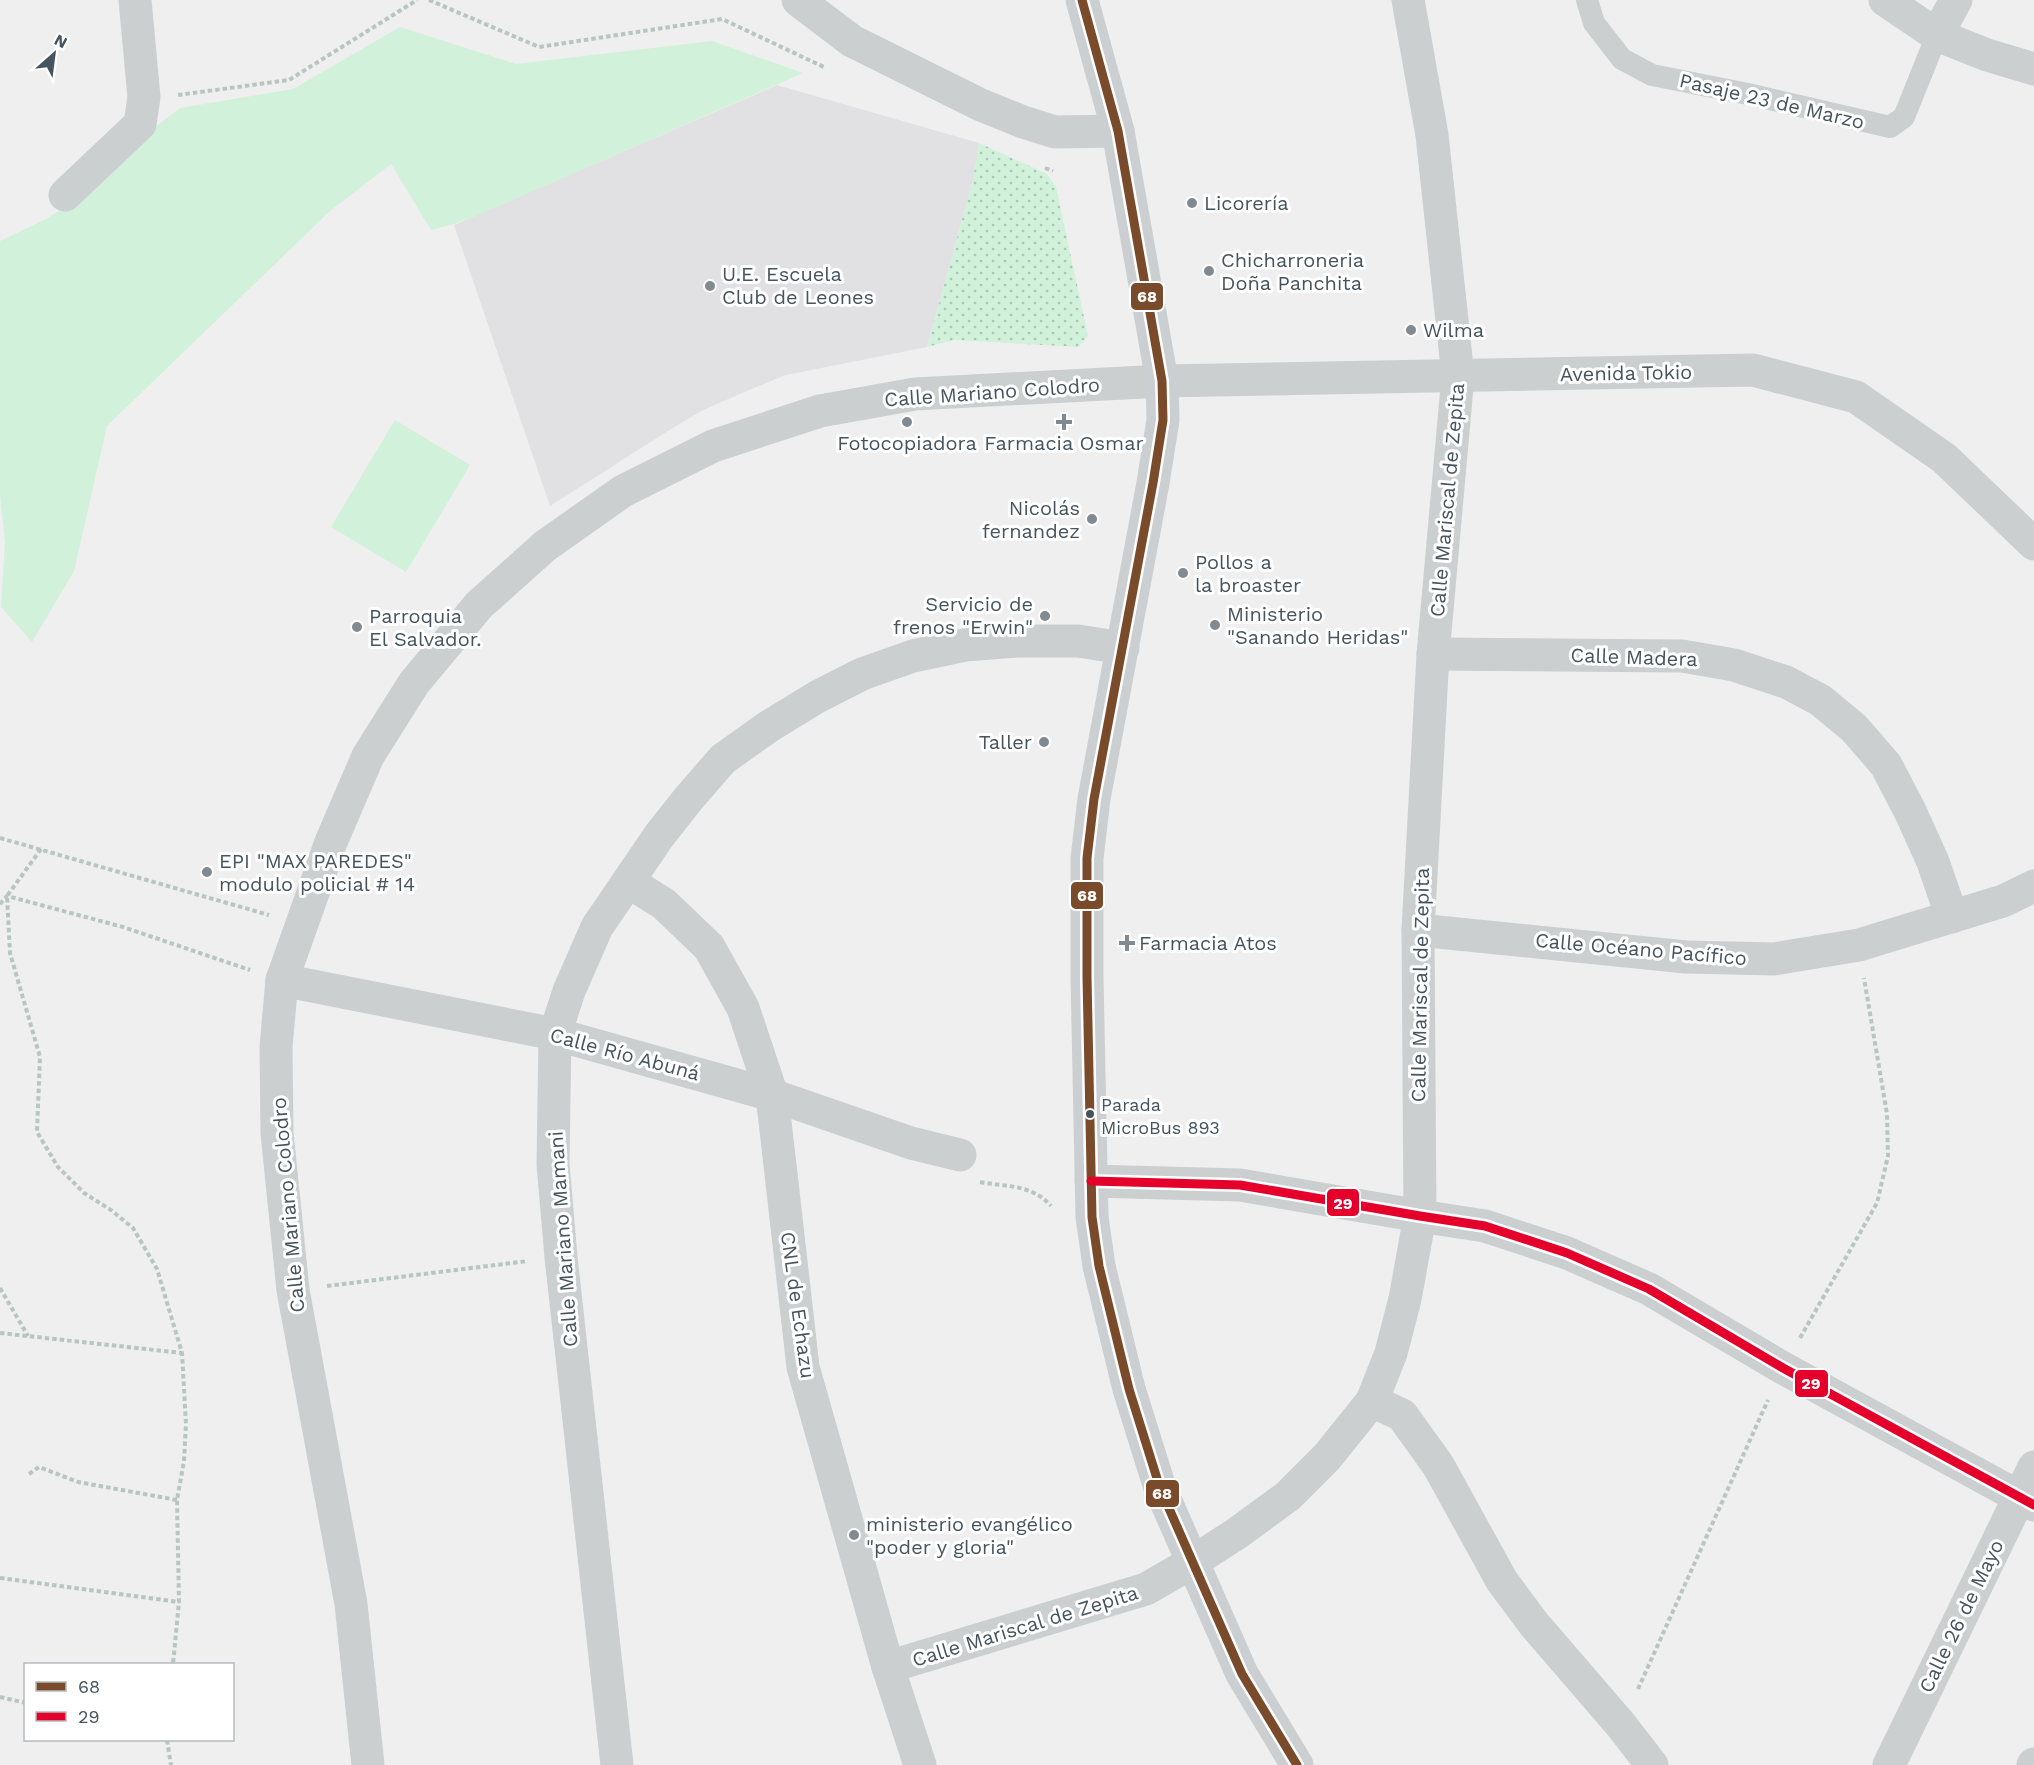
<svg xmlns="http://www.w3.org/2000/svg" width="2034" height="1765" viewBox="0 0 2034 1765" font-family="'Work Sans',sans-serif">
  <style>
    .education { fill: #e1e0e2 }
    .grass { fill: #d1f1da }
    .park { fill: url(#park-dots) }
    .lines { fill: none; stroke-linecap: round; stroke-linejoin: round }
    .path { stroke: #b7c6c0; stroke-width: 4; stroke-dasharray: 4.5 3; stroke-linecap: butt }
    .lane { stroke: #cbcfd0; stroke-width: 22 }
    .street { stroke: #cbcfd0; stroke-width: 33 }
    .secondary { stroke: #cbcfd2; stroke-width: 33 }
    .bus-1-casing { stroke: #fff; stroke-width: 14 }
    .bus-2-casing { stroke: #fff; stroke-width: 14 }
    .bus-1 { stroke: #7a4b2a; stroke-width: 9 }
    .bus-2 { stroke: #e4002b; stroke-width: 9 }
    .poi-dot { fill: #818a91; stroke: #fff; stroke-width: 2 }
    .bus-dot { fill: #45545e; stroke: #fff; stroke-width: 2 }
    .labels { text-anchor: middle; stroke-width: 6; stroke-linejoin: round; paint-order: stroke }
    .bus-label { font-size: 18px; fill: #45545e; stroke: #fff; text-anchor: start }
    .street-label { font-size: 20px; fill: #45545e; stroke: #fff }
    .poi-label { font-size: 20px; fill: #45545e; stroke: #fff; text-anchor: start }
    .line-badge { stroke: #fff; stroke-width: 2 }
    .badge-label { font-size: 16px; text-anchor: middle; font-weight: bold; fill: #fff }
  </style>
  <defs>
    <pattern id="park-dots" width="8" height="8" patternUnits="userSpaceOnUse" patternTransform="scale(1.5)"><rect width="8" height="8" fill="#d1f1da"/><path d="M2 2h.1M6 6h.1" fill="none" stroke="#abc6b4" stroke-width="1.8" stroke-linecap="round"/></pattern>
  </defs>
  <rect width="100%" height="100%" fill="#f0efef"/>
  <path class="education" d="M777,85L979,143L973,180L927,347L786,375L754,388L703,410L668,431L550,506L454,225Z"/>
  <g class="grass">
    <path d="M400,27L516,64L712,41L803,73L478,215L454,224L431,230L391,164L330,211L107,426L74,571L32,642L1,607L5,542L0,496V241L42,221L83,197L107,164L180,108L293,89Z"/>
    <path d="M395,420L470,465L406,572L331,527Z"/>
  </g>
  <path class="park" d="M979,143L1047,174L1056,187L1088,336L1078,347L954,340L927,347L973,180Z"/>
  <g class="lines">
    <g class="path">
      <path d="M429,0L539,47L722,19L826,68"/>
      <path d="M178,95L289,80L417,0"/>
      <path d="M1045,168L1053,171"/>
      <path d="M0,838L269,915"/>
      <path d="M41,849L7,896L10,953L40,1057L37,1132L58,1167L84,1193L111,1210L133,1228L157,1269L182,1353L186,1424L184,1461L177,1500L179,1602L173,1664"/>
      <path d="M0,904L7,896L123,927L250,970"/>
      <path d="M980,1182C1006,1187 1032,1184 1051,1206"/>
      <path d="M327,1286L528,1261"/>
      <path d="M0,1288L28,1336"/>
      <path d="M0,1333L182,1353"/>
      <path d="M1800,1338L1877,1203L1888,1156L1887,1114L1864,978"/>
      <path d="M29,1474L39,1467L78,1482L177,1500"/>
      <path d="M0,1578L179,1602"/>
      <path d="M1638,1689L1768,1400"/>
      <path d="M0,1697L26,1703"/>
      <path d="M167,1740L171,1765"/>
    </g>
    <path class="lane" d="M1587,0L1594,23L1622,59L1652,75L1748,94L1890,127L1904,117L1937,35"/>
    <g class="street">
      <path d="M798,0L852,41L981,105L1023,122L1055,132L1118,131"/>
      <path d="M1885,0L1937,35L1987,55L2034,69"/>
      <path d="M1937,35L1956,0"/>
      <path d="M65,195L140,124L144,97L135,0"/>
      <path d="M1433,654L1682,656L1734,665L1786,682L1820,700L1854,728L1886,765L1910,811L1933,862L1952,917"/>
      <path d="M629,882L664,904L709,947L743,1008L772,1095L803,1367L888,1667L920,1765"/>
      <path d="M1418,930L1686,957L1774,959L1859,945L2003,901L2034,886"/>
      <path d="M282,980L555,1034L772,1095L911,1143L960,1155"/>
      <path d="M1091,1181L1240,1185L1420,1216L1485,1226L1567,1253L1649,1289L1783,1368L2034,1505"/>
      <path d="M1372,1401L1402,1415L1438,1465L1502,1581L1534,1624L1621,1725L1652,1765"/>
      <path d="M888,1667L1146,1589L1191,1563L1236,1534L1288,1496L1327,1457L1372,1401L1391,1353L1405,1299L1420,1216L1418,930L1433,654L1458,376L1432,135L1408,0"/>
      <path d="M368,1765L351,1604L293,1290L277,1133L276,1047L282,980L331,842L368,756L414,683L479,605L545,546L623,491L713,446L820,411L915,394L1162,381L1753,370L1856,397L1944,458L2034,544"/>
      <path d="M617,1765L561,1257L553,1164L555,1034L569,991L597,927L659,836L689,798L723,759L768,727L817,697L862,674L913,656L965,645L1018,641H1078L1123,648"/>
      <path d="M1889,1765L2034,1467"/>
      <path d="M2033,1765L2034,1764"/>
    </g>
    <path class="secondary" d="M1082,0L1118,131L1162,381L1163,420L1153,483L1094,799L1087,858V977L1092,1217L1099,1266L1129,1389L1160,1488L1242,1674L1297,1765"/>
    <defs>
      <path id="bus-1" d="M1082,0L1118,131L1162,381L1163,420L1153,483L1094,799L1087,858V977L1092,1217L1099,1266L1129,1389L1160,1488L1242,1674L1297,1765"/>
      <path id="bus-2" d="M1091,1181L1240,1185L1420,1216L1485,1226L1567,1253L1649,1289L1783,1368L2034,1505"/>
    </defs>
    <use href="#bus-1" class="bus-1-casing"/>
    <use href="#bus-2" class="bus-2-casing"/>
    <use href="#bus-1" class="bus-1"/>
    <use href="#bus-2" class="bus-2"/>
  </g>
  <g class="poi-dot">
    <circle cx="1192" cy="203" r="6"/>
    <circle cx="1209" cy="271" r="6"/>
    <circle cx="710" cy="286" r="6"/>
    <circle cx="1411" cy="330" r="6"/>
    <circle cx="907" cy="422" r="6"/>
    <path d="M1061 413h6v6h6v6h-6v6h-6v-6h-6v-6h6z"/>
    <circle cx="1092" cy="519" r="6"/>
    <circle cx="1183" cy="573" r="6"/>
    <circle cx="1045" cy="616" r="6"/>
    <circle cx="1215" cy="625" r="6"/>
    <circle cx="357" cy="627" r="6"/>
    <circle cx="1044" cy="742" r="6"/>
    <circle cx="207" cy="872" r="6"/>
    <path d="M1124 934h6v6h6v6h-6v6h-6v-6h-6v-6h6z"/>
    <circle cx="854" cy="1535" r="6"/>
  </g>
  <circle class="bus-dot" cx="1090" cy="1114" r="5"/>
  <g class="labels">
    <g class="bus-label">
      <text x="1101" y="1111">Parada<tspan x="1101" dy="23">MicroBus 893</tspan></text>
    </g>
    <g class="street-label">
      <text transform="translate(1772 101) rotate(13)" y="7">Pasaje 23 de Marzo</text>
      <text transform="translate(1626 373) rotate(-1)" y="7">Avenida Tokio</text>
      <text transform="translate(992 392) rotate(-4)" y="7">Calle Mariano Colodro</text>
      <text transform="translate(1447 500) rotate(-85)" y="7">Calle Mariscal de Zepita</text>
      <text transform="translate(1634 657) rotate(2)" y="7">Calle Madera</text>
      <text transform="translate(1641 949) rotate(5)" y="7">Calle Océano Pacífico</text>
      <text transform="translate(1420 985) rotate(-89)" y="7">Calle Mariscal de Zepita</text>
      <text transform="translate(625 1054) rotate(15)" y="7">Calle Río Abuná</text>
      <text transform="translate(288 1205) rotate(-95)" y="7">Calle Mariano Colodro</text>
      <text transform="translate(563 1239) rotate(-94)" y="7">Calle Mariano Mamani</text>
      <text transform="translate(798 1305) rotate(82)" y="7">CNL de Echazu</text>
      <text transform="translate(1961 1616) rotate(-64)" y="7">Calle 26 de Mayo</text>
      <text transform="translate(1025 1626) rotate(-17)" y="7">Calle Mariscal de Zepita</text>
    </g>
    <g class="poi-label">
      <text x="1204" y="210">Licorería</text>
      <text x="1221" y="267">Chicharroneria<tspan x="1221" dy="23">Doña Panchita</tspan></text>
      <text x="722" y="281">U.E. Escuela<tspan x="722" dy="23">Club de Leones</tspan></text>
      <text x="1423" y="337">Wilma</text>
      <text x="907" y="450" text-anchor="middle">Fotocopiadora</text>
      <text x="1064" y="450" text-anchor="middle">Farmacia Osmar</text>
      <text x="1080" y="515" text-anchor="end">Nicolás<tspan x="1080" dy="23">fernandez</tspan></text>
      <text x="1195" y="569">Pollos a<tspan x="1195" dy="23">la broaster</tspan></text>
      <text x="1033" y="611" text-anchor="end">Servicio de<tspan x="1033" dy="23">frenos "Erwin"</tspan></text>
      <text x="1227" y="621">Ministerio<tspan x="1227" dy="23">"Sanando Heridas"</tspan></text>
      <text x="369" y="623">Parroquia<tspan x="369" dy="23">El Salvador.</tspan></text>
      <text x="1032" y="749" text-anchor="end">Taller</text>
      <text x="219" y="868">EPI "MAX PAREDES"<tspan x="219" dy="23">modulo policial # 14</tspan></text>
      <text x="1139" y="950">Farmacia Atos</text>
      <text x="866" y="1531">ministerio evangélico<tspan x="866" dy="23">"poder y gloria"</tspan></text>
    </g>
  </g>
  <g class="line-badge">
    <rect x="1130" y="282" width="34" height="29" rx="6" fill="#7a4b2a"/>
    <rect x="1070" y="881" width="34" height="29" rx="6" fill="#7a4b2a"/>
    <rect x="1326" y="1188" width="34" height="29" rx="6" fill="#e4002b"/>
    <rect x="1794" y="1369" width="35" height="29" rx="6" fill="#e4002b"/>
    <rect x="1145" y="1479" width="35" height="29" rx="6" fill="#7a4b2a"/>
  </g>
  <g class="badge-label">
    <text x="1147" y="302">68</text>
    <text x="1087" y="901">68</text>
    <text x="1343" y="1209">29</text>
    <text x="1811" y="1389">29</text>
    <text x="1162" y="1499">68</text>
  </g>
  <rect x="24" y="1663" width="210" height="78" fill="#ffffff" stroke="#b5bbbf" stroke-width="1.5"/>
  <rect x="36" y="1682" width="30" height="9" fill="#7a4b2a" stroke="#b5bbbf" stroke-width="1.5"/>
  <text x="78" y="1693" font-size="18" fill="#45545e">68</text>
  <rect x="36" y="1712" width="30" height="9" fill="#e4002b" stroke="#b5bbbf" stroke-width="1.5"/>
  <text x="78" y="1723" font-size="18" fill="#45545e">29</text>
  <g transform="translate(54 54) rotate(28)" stroke="#ffffff" stroke-width="4.5" paint-order="stroke">
  <path d="M0-4.5L10 22L0 15L-10 22Z" fill="#45545e"/>
  <text y="-9" font-size="16" font-weight="bold" text-anchor="middle" fill="#45545e">N</text>
  </g>
</svg>
